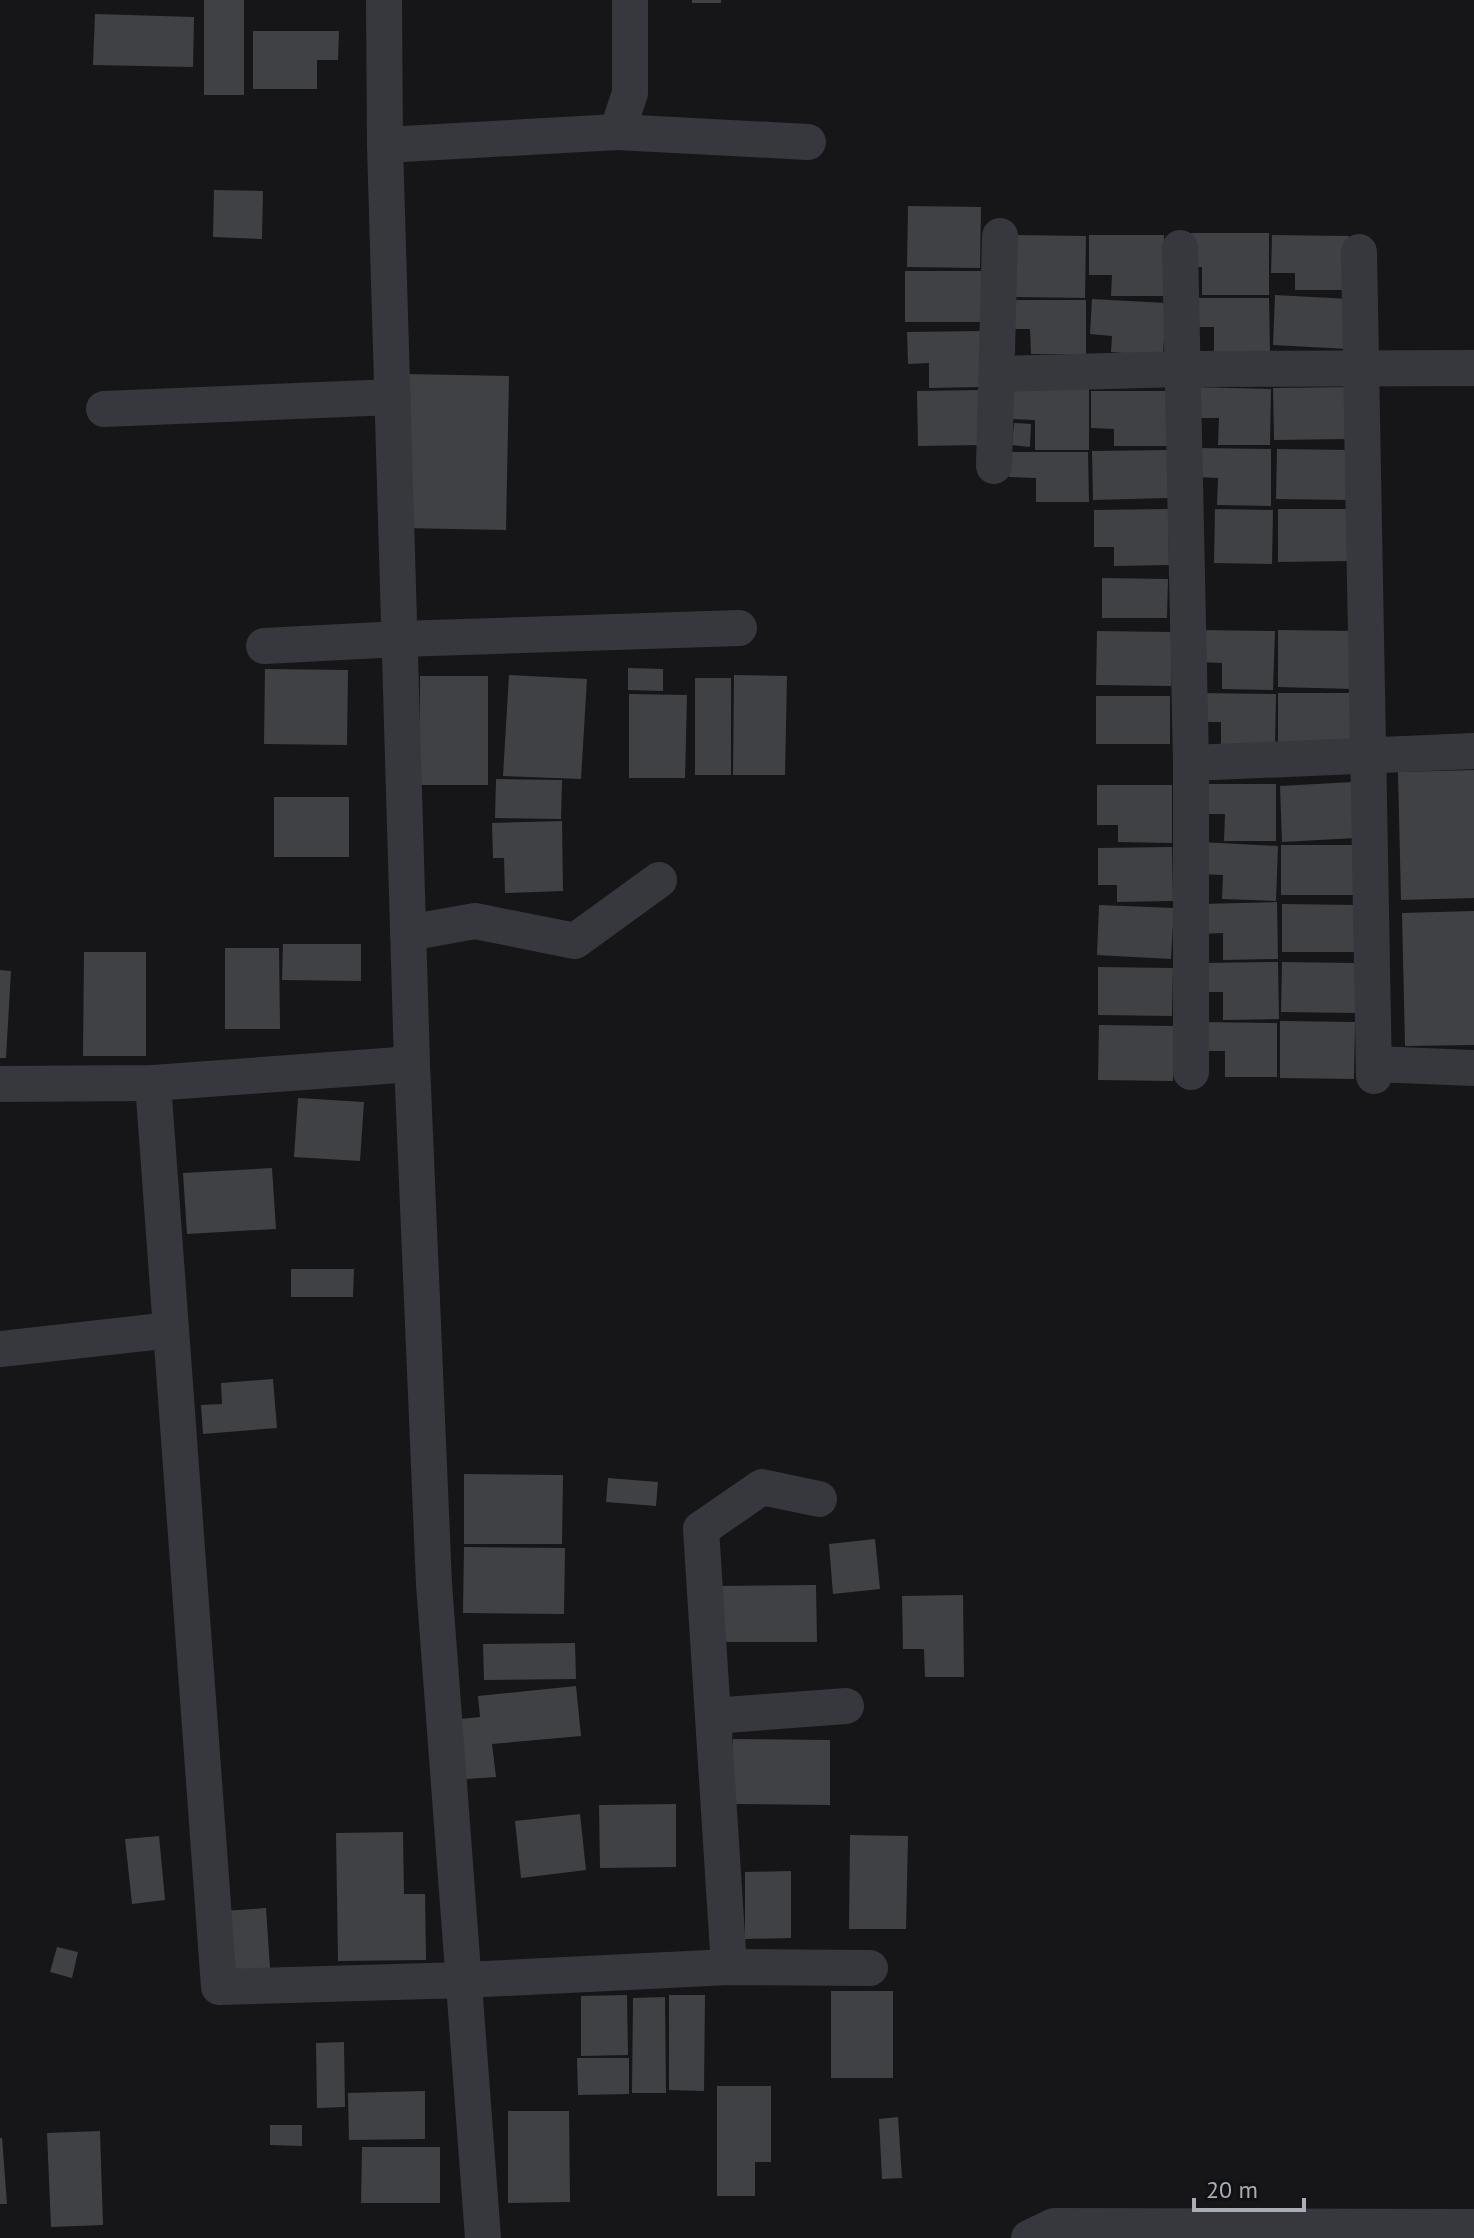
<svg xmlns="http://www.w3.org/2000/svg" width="1474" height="2238" viewBox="0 0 1474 2238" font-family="'PT Sans',sans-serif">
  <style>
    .building { fill: #404145 }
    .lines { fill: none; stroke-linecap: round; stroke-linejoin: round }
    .minor { stroke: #37383d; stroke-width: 36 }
  </style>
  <rect width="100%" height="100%" fill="#161618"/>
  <g class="building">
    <rect x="204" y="0" width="40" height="95"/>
    <rect x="692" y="0" width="29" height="3"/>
    <path d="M95,14L194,17L193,67L93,65Z"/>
    <path d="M253,31H339L338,60H317V89H253Z"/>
    <path d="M214,190L263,191L262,239L213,237Z"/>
    <path d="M908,206L981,207L980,268L907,267Z"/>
    <path d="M1191,233H1269V295H1202V267H1191Z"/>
    <path d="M1012,235L1086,236L1085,298L1012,297Z"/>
    <path d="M1089,235H1164L1163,296H1111L1112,275H1089Z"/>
    <path d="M1272,235L1349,236V290H1295V273H1271Z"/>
    <rect x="905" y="271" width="77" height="51"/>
    <path d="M1275,295L1350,299L1348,349L1273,345Z"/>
    <path d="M1192,298H1269L1270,353L1214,354V327H1193Z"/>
    <path d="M1092,299L1166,303L1163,356L1111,352L1112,336L1090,334Z"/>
    <path d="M1007,300H1086V354H1031L1030,329H1007Z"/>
    <path d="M981,331V387L929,388V363L908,364L907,332Z"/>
    <path d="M407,374L509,376L506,530L401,528Z"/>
    <path d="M1194,387L1271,389L1270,445H1218L1219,418H1194Z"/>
    <path d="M1352,387V439L1274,440L1273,388Z"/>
    <path d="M1008,389H1089V450H1035V420L1008,419Z"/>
    <path d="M982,390L983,445L918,446L917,391Z"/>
    <path d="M1091,391H1167V446H1114V429L1091,428Z"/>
    <path d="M1014,423L1031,424L1030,447L1012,445Z"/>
    <path d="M1196,448L1271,449V506L1217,505L1218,478L1195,477Z"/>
    <path d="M1277,449L1350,450L1349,500L1276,499Z"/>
    <path d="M1167,450L1168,498L1093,500L1092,451Z"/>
    <path d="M1009,452H1088L1089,502H1036V478L1009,477Z"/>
    <path d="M1168,509L1169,565L1114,566V547H1094V510Z"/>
    <path d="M1215,509L1273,510L1272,564L1214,563Z"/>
    <path d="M1278,509H1350L1351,561L1278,562Z"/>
    <path d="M1102,578L1168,579L1167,618H1102Z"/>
    <path d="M1198,630L1275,631L1273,690L1222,689V663L1197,662Z"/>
    <path d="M1278,630L1354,631L1353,689L1278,687Z"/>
    <path d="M1097,631L1172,632L1171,686L1096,685Z"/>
    <path d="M628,668L663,669V691L628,690Z"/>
    <path d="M265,669L348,670L347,745L264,744Z"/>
    <path d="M509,675L587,679L581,779L503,776Z"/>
    <path d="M734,675L787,676L785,775H733Z"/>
    <rect x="420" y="676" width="68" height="109"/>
    <rect x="695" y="678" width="36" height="97"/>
    <path d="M1199,693L1276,694L1275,748H1221V722H1199Z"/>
    <rect x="1278" y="693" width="75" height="50"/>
    <path d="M629,694L687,695L685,778H629Z"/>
    <rect x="1096" y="696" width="74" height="48"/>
    <path d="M1474,770V898L1401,900L1398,772Z"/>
    <path d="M496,779L562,780L561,819L495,818Z"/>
    <path d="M1353,782L1356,838L1282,842L1280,786Z"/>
    <path d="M1200,784H1276V841H1224L1225,814H1200Z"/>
    <path d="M1097,785H1172V843L1118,842V825H1097Z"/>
    <rect x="274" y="797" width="75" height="60"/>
    <path d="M562,821L563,891L505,893L504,858H493L492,823Z"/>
    <path d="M1200,842L1278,846L1276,901L1222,899L1223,875L1198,874Z"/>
    <rect x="1281" y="845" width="73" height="50"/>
    <path d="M1172,847L1173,901L1117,902V885H1098V848Z"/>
    <path d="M1277,902L1278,959L1223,960V933L1201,934L1200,904Z"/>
    <path d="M1282,904L1356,905L1355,952H1282Z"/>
    <path d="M1099,905L1174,908L1171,959L1097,955Z"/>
    <path d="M1474,911V1045L1405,1046L1402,913Z"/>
    <path d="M283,944H361V981L282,980Z"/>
    <path d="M225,948H279L280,1029H225Z"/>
    <path d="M84,952H146V1056H83Z"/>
    <path d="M1278,962L1279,1019L1223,1020V992H1200V963Z"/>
    <path d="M1282,962L1355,963V1013L1281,1012Z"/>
    <path d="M1098,967L1173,968L1172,1016L1098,1015Z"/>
    <path d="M0,970L11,971L6,1058H0Z"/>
    <path d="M1280,1021L1355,1022L1354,1079L1280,1078Z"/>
    <path d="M1199,1022L1277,1023V1077H1225V1051H1199Z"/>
    <path d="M1099,1025L1174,1026L1173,1081L1098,1080Z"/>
    <path d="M298,1098L364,1102L360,1161L294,1157Z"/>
    <path d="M272,1168L276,1229L187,1234L183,1173Z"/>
    <path d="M291,1269H354L353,1297H291Z"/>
    <path d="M273,1379L277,1428L203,1434L201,1405L222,1404L221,1383Z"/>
    <path d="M464,1474L563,1475L562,1544H464Z"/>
    <path d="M608,1478L658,1482L656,1506L606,1502Z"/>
    <path d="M875,1539L880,1589L833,1594L829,1544Z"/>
    <path d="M464,1547L565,1548L564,1614L463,1613Z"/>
    <path d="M816,1585L817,1642H720V1586Z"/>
    <path d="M963,1595L964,1677H925L924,1649H903L902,1596Z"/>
    <path d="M575,1643L576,1679L484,1680L483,1644Z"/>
    <path d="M576,1686L581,1736L492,1744L496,1777L466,1779L460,1719L480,1717L478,1696Z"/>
    <path d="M733,1739L830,1740V1805L733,1804Z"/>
    <path d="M676,1804V1867L600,1868L599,1805Z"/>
    <path d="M580,1814L586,1870L521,1878L515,1821Z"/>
    <path d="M403,1832L404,1894H425L426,1960L338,1961L336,1833Z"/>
    <path d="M850,1835L908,1836L906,1929H849Z"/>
    <path d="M159,1836L165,1900L132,1904L125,1839Z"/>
    <path d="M791,1871V1938L745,1939V1872Z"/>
    <path d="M266,1908L270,1968L229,1971L225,1911Z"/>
    <path d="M57,1947L78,1952L72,1978L50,1972Z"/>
    <rect x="831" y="1991" width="62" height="87"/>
    <path d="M627,1995L628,2055L581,2056V1996Z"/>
    <path d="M669,1995H705L704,2091L669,2090Z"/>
    <path d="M665,1997L666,2093H632L633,1998Z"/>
    <path d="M344,2042L345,2107L317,2108L316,2043Z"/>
    <path d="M577,2058H629V2094L578,2095Z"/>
    <path d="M717,2086H771V2162H755V2196H717Z"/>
    <path d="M425,2091V2139L349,2140L348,2093Z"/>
    <path d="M508,2111H569L570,2202L508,2203Z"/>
    <path d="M898,2117L902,2178L882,2179L879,2119Z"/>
    <path d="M270,2125H302V2146L270,2145Z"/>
    <path d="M100,2131L103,2225L51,2227L47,2133Z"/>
    <path d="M0,2138H2L7,2204H0Z"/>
    <path d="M362,2147H440V2203H361Z"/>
  </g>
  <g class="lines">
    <g class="minor">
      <path d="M384,0L385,145L412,1064L434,1584L483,2238"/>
      <path d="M617,132L808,142"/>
      <path d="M385,145L617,132L630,93V0"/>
      <path d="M1180,248L1191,763V1072"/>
      <path d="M1359,252L1374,1076"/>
      <path d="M997,374L1183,369L1474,368"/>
      <path d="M104,409L393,397"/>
      <path d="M994,466L1000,236"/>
      <path d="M264,646L400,639L739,628"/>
      <path d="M1191,763L1474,751"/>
      <path d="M408,933L475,921L575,941L659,880"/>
      <path d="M1374,1064L1474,1068"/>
      <path d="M153,1083L219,1987L465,1980L729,1967L870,1968"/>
      <path d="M0,1084L153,1083L412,1064"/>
      <path d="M0,1349L171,1330"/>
      <path d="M713,1716L846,1706"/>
      <path d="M729,1967L701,1529L762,1487L819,1499"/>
      <path d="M1029,2238L1054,2226L1474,2227"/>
    </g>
  </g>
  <path d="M1194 2198v12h110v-12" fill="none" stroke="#a8adb8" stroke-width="4"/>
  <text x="1206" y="2198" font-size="24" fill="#a8adb8" stroke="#111113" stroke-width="6" paint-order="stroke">20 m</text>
</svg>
